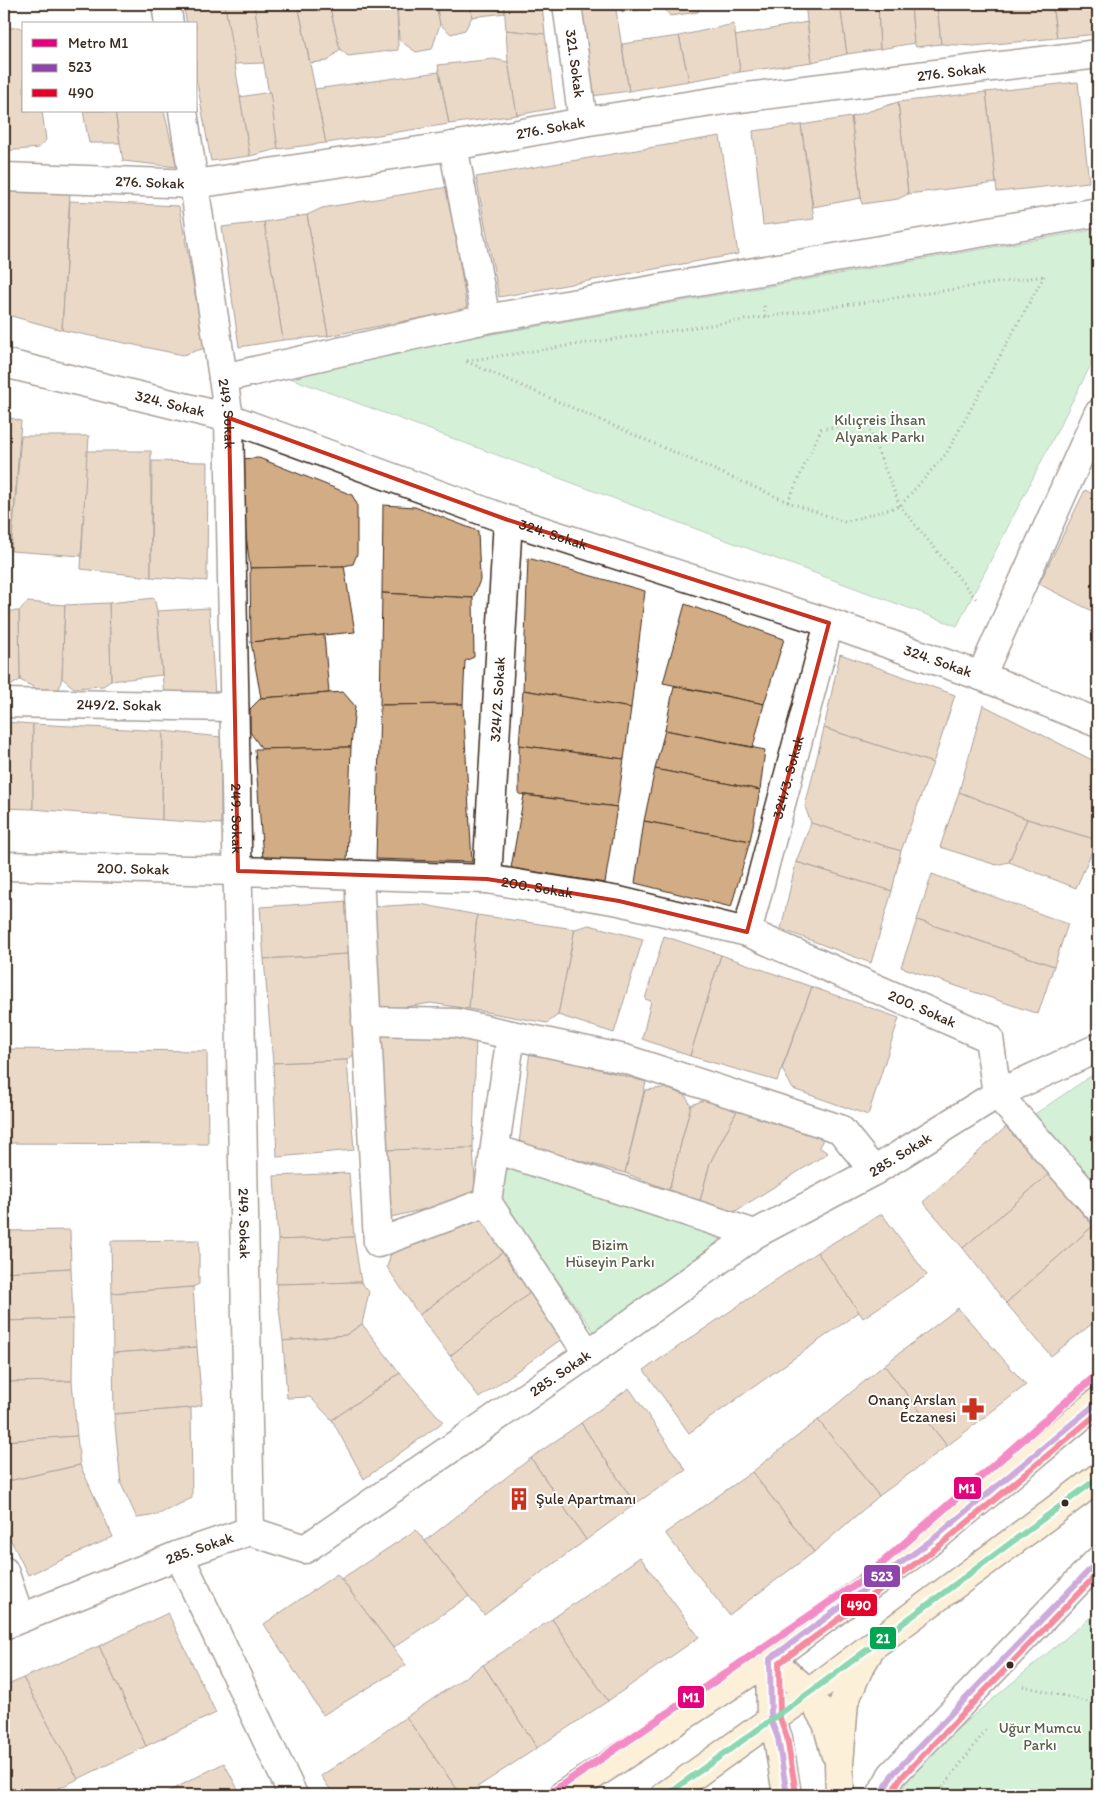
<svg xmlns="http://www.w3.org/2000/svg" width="1102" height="1799" viewBox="0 0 1102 1799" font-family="Itim,sans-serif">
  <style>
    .green { fill: #9fdfa9; stroke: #6d8464 }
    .building { fill: #d2ac84; stroke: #3b2a1e }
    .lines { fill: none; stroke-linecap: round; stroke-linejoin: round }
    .minor-casing { stroke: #3b2a1e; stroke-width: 31 }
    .major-casing { stroke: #3b2a1e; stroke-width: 31 }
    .path { stroke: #3b2a1e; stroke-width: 3; stroke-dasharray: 1 4; stroke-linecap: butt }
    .minor { stroke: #fff; stroke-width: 28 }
    .major { stroke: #f8deab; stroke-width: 28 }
    .bus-1-casing { stroke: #fff; stroke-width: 10 }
    .bus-2-casing { stroke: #fff; stroke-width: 10 }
    .bus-3-casing { stroke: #fff; stroke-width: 10 }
    .bus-1 { stroke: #8e44ad; stroke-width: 6 }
    .bus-2 { stroke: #e4002b; stroke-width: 6 }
    .bus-3 { stroke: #00a651; stroke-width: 6 }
    .metro-1-casing { stroke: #fff; stroke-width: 11 }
    .metro-1 { stroke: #e5007d; stroke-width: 8 }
    .marked { fill: none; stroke: #c8321e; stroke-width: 4; stroke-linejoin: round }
    .bus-dot { fill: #3b2a1e; stroke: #fff; stroke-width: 2 }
    .labels { text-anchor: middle; stroke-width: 4; stroke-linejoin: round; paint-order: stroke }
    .street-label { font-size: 15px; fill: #3b2a1e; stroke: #fff }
    .park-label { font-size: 15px; fill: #596048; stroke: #fff }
    .poi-label { font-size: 15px; fill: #3b2a1e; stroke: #fff; text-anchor: end }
    .line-badge { stroke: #fff; stroke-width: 2 }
    .badge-label { font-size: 14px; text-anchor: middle; font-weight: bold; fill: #fff }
  </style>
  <rect width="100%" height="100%" fill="#fff"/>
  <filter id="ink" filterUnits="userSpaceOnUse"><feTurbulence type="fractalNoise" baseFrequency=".02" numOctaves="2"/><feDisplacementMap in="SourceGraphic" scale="10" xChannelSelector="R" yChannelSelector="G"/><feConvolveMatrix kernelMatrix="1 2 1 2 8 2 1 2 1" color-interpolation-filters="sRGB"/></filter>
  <g filter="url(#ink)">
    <g class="green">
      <path d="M1098,229V351L957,626L274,372Z"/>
      <path d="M1098,1071V1187L1035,1114Z"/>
      <path d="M501,1159L728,1233L597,1336L500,1199Z"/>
      <path d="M1098,1611V1795H898L914,1765Z"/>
    </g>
    <g class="building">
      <path d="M234,4H254L265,63L234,64L225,5Z"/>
      <path d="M254,4H298L326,143L278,149Z"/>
      <path d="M298,4H329L340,49L328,61L310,63Z"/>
      <path d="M329,4H397L398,50L348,56L340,49Z"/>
      <path d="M397,4H436L440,24L432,49L416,52L399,40Z"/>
      <path d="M436,4H470L472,17L465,30L451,34L440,24Z"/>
      <path d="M470,4H504L505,13L472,17Z"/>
      <path d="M504,4H542L545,34L506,30Z"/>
      <path d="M577,4H615L629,91L592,96Z"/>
      <path d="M621,4H662L663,7L622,12Z"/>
      <path d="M662,4H702L698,12L670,16L663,7Z"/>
      <path d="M805,4H840L847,54L812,62Z"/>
      <path d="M840,4H878L880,49L847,54Z"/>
      <path d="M878,4H911L914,43L880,49Z"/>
      <path d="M911,4H937L941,44L916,47L914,43Z"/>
      <path d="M937,4H1052L1057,38L974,46L941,44Z"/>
      <path d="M1052,4H1095L1098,34L1057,38Z"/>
      <path d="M225,5L250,156L211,161L196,77V24H187L184,9Z"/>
      <path d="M807,22L812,62L740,72L735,36Z"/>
      <path d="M734,24L740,72L689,81L679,36Z"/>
      <path d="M19,27L24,31V111H42L46,140L39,148L4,151V29Z"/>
      <path d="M506,30L545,34L555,108L517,115L508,62Z"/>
      <path d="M679,36L689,81L629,91L622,44Z"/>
      <path d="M494,59L508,62L517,115L449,124L438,65Z"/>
      <path d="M439,72L449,124L326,143L315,89Z"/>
      <path d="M1078,82L1089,182L997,192L986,92Z"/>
      <path d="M270,92L278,149L250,156L240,97Z"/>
      <path d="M986,92L996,183L908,194L898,102Z"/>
      <path d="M898,102L908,194L898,199L862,204L851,117Z"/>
      <path d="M83,111H115L120,143H89Z"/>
      <path d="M115,111H164L177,167L123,161Z"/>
      <path d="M851,117L861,198L813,207L801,125Z"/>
      <path d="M801,125L814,219L763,225L753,131Z"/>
      <path d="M720,136L738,254L499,297L476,177Z"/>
      <path d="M448,187L467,309L328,336L307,215L322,208Z"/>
      <path d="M4,192H10L4,314Z"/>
      <path d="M10,192H70L62,330L4,314Z"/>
      <path d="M70,201L179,206L205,348L183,355L62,330Z"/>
      <path d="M307,215L328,336L283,340L264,222Z"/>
      <path d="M264,222L283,340L239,347L222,227Z"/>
      <path d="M4,416L21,421L12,541H4Z"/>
      <path d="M21,436H89L81,556L11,551Z"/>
      <path d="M87,451H151V577L81,569Z"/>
      <path d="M259,458L352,495L357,504V554L353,564L344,566L250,568L237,459Z"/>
      <path d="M152,461L208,462L207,581L151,577Z"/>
      <path d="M1085,490L1098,497V609L1096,613L1039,584Z"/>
      <path d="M383,505L415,507L478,531L480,580L473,598L382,593Z"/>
      <path d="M528,558L645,591L631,708L523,690Z"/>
      <path d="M344,566L355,632L251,642L250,568Z"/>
      <path d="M382,593L473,598L474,657L465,661L463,704L380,705Z"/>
      <path d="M154,598L157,611L162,675L111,681L109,603Z"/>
      <path d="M27,602L65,605L62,678L59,689L43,692L20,680L19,611Z"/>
      <path d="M109,603L111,681L103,686L74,688L62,678L65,605Z"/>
      <path d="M685,604L784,639L764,704L663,683Z"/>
      <path d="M209,608L215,694L164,696L157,611Z"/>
      <path d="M4,611H19L20,680L10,686H4Z"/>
      <path d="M324,635L329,693L261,698L251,642Z"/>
      <path d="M840,654L955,695L933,763L824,728Z"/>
      <path d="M674,686L764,704L753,747L665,730Z"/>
      <path d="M523,690L631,708L624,759L519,745Z"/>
      <path d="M343,692L355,706L351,747L262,749L250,732V709L261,698Z"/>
      <path d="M463,704L472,862L376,859L380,705Z"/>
      <path d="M983,705L1098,763L1097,840L1027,819L959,792Z"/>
      <path d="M4,722L33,724V809L4,808Z"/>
      <path d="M33,724L163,731L162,820L33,809Z"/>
      <path d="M824,728L933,763L901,851L811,823L805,807Z"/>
      <path d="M665,730L765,750L760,790L655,769Z"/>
      <path d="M163,731L221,737V824L162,820Z"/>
      <path d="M519,745L624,759L617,807L519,794Z"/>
      <path d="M351,747L347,862L263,859L255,749Z"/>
      <path d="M655,769L760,790L750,841L644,821Z"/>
      <path d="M959,792L1027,819L1009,862L996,865L940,847Z"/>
      <path d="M524,795L617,807L605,883L511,868Z"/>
      <path d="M1027,819L1097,840L1076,888L1009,862Z"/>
      <path d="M644,821L750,841L731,907L635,883Z"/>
      <path d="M811,823L901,851L892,891L796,862Z"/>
      <path d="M796,862L892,891L871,963L781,929Z"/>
      <path d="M932,874L1068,924L1054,966L917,920Z"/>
      <path d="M349,901L352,942L349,954L264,959L260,907Z"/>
      <path d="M420,904L477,915L469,1009L431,1003L374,1012L370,907Z"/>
      <path d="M477,915L575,929L558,1015L547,1023L469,1009Z"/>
      <path d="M917,920L1054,966L1038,1014L901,967Z"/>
      <path d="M589,925L643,939L614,1033L558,1015L575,929Z"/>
      <path d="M664,936L721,955L690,1056L642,1039L651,1001L645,999Z"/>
      <path d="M349,954L355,1054L347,1060L273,1063L264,959Z"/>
      <path d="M721,955L812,987L777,1081L690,1056Z"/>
      <path d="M812,987L899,1018L868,1115L793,1089L782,1069Z"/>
      <path d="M382,1031L476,1033L473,1148L382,1150Z"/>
      <path d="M4,1049L207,1051L208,1144L4,1143Z"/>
      <path d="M530,1050L646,1082L625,1173L519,1144Z"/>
      <path d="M347,1060L354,1150L277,1157L273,1063Z"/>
      <path d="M665,1088L685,1095L691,1105L669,1190L625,1173L645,1090Z"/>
      <path d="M705,1100L737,1111L710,1163L700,1201L669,1190L691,1105Z"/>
      <path d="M737,1111L824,1137L819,1147L828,1153L734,1212L700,1201L710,1163Z"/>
      <path d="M1006,1127L1049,1174L963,1248L923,1202Z"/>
      <path d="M473,1148L476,1197L387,1218L382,1150Z"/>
      <path d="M349,1173L354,1237L278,1240L274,1176Z"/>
      <path d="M1049,1174L1093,1226L1006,1303L963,1248Z"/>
      <path d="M882,1214L927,1275L863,1318L817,1252Z"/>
      <path d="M483,1215L503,1252L419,1315L387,1267L392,1250Z"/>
      <path d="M1093,1226L1098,1232V1319L1051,1356L1006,1303Z"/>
      <path d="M70,1230L71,1268L4,1272V1231Z"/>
      <path d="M354,1237L361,1282L276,1284L278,1240Z"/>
      <path d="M199,1240V1284L193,1287L112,1293L111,1241Z"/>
      <path d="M503,1252L531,1292L450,1356L419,1315Z"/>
      <path d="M817,1252L859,1312L689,1433L644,1370Z"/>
      <path d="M71,1268L73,1319L4,1321V1272Z"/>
      <path d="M361,1282L369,1292L362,1324L346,1335L283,1341L276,1284Z"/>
      <path d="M193,1287L197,1347L113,1353L112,1293Z"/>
      <path d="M531,1292L563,1338L479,1398L450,1356Z"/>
      <path d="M958,1308L1026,1385L947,1446L884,1365Z"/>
      <path d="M73,1319L72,1381L4,1382V1321Z"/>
      <path d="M362,1324L400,1373L332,1420L310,1397L287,1398L283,1341L346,1335Z"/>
      <path d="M197,1347L202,1405L191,1408L114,1414L113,1353Z"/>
      <path d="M884,1365L947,1446L879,1496L818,1420Z"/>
      <path d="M400,1373L443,1422L364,1479L332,1420Z"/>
      <path d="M72,1381L77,1436L4,1441V1382Z"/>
      <path d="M629,1388L686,1470L635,1504L581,1423Z"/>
      <path d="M191,1408L192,1498L157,1515L137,1518L121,1484L114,1414Z"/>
      <path d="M818,1420L879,1496L814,1552L752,1472Z"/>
      <path d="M581,1423L635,1504L586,1540L531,1458Z"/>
      <path d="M77,1436L80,1465L4,1482V1441Z"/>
      <path d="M531,1458L586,1540L484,1615L425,1541Z"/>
      <path d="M80,1465L113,1537L28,1575L8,1534L4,1517V1482Z"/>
      <path d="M752,1472L814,1552L729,1615L665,1533Z"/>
      <path d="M416,1530L469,1596L393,1648L341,1579Z"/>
      <path d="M640,1557L699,1637L608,1701L552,1619Z"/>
      <path d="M337,1574L406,1665L323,1715L264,1624Z"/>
      <path d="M168,1613L216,1713L146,1746L99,1646Z"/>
      <path d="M552,1619L608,1701L537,1748L483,1665Z"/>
      <path d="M99,1646L146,1746L78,1779L23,1678Z"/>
      <path d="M483,1665L537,1748L465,1795H461L406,1717Z"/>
      <path d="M23,1678L78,1779L45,1795H4V1687Z"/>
      <path d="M406,1717L461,1795H334L321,1776Z"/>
      <path d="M224,1763L241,1795H162Z"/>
    </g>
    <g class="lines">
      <defs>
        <g id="minor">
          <path d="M166,4L169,24"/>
          <path id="s1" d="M567,4L583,122"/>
          <path id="s2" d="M183,111L229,418L250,1531"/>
          <path d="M453,146L469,230"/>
          <path id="s3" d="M4,177L195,184L453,146L583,122L731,99L1098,54"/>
          <path d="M471,241L486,319"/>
          <path id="s4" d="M4,363L229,418L508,520L829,623L981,676L1098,723"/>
          <path d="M223,378L486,319L1098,212"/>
          <path d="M981,676L1098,414"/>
          <path id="s5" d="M4,703L234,707"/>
          <path id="s6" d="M4,866L238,871L487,879L619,901L747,932L989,1038L997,1094L1098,1208"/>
          <path d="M359,875L378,1243L487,1202"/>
          <path id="s7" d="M487,879L508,520"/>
          <path id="s8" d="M747,932L829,623"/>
          <path d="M366,1021L456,1023L511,1035"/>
          <path d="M495,1149L755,1234"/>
          <path d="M588,1354L487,1202L511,1035L625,1059L840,1129L874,1171"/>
          <path d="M179,1555L293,1795"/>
          <path d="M4,1571L20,1618"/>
          <path id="s9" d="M4,1625L179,1555L250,1531L305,1549L588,1354L755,1234L874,1171L997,1094L1098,1048"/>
          <path d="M881,1795L892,1775L1098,1561"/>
        </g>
        <g id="major">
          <path d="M770,1659L771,1720L778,1738L787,1795"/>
          <path d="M770,1659L809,1693L827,1723L835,1753"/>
          <path d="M563,1795L770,1659L932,1540L1098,1402"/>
          <path d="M666,1795L809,1693L1098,1478"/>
          <path d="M840,1795L839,1764L844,1702L859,1668L868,1653"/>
        </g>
      </defs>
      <use href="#minor" class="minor-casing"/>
      <use href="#major" class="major-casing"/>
      <g class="path">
        <path d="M1044,276L946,454L900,506L845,522L788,502L465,361Z"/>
        <path d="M764,306L766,317"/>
        <path d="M788,502L821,429L866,422L900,506L977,600"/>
        <path d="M1023,1686L1098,1704"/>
        <path d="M937,1795L986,1730"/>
      </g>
      <use href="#minor" class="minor"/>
      <use href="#major" class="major"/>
      <defs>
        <g id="bus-1">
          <path d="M787,1795L778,1738L771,1720L770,1659L932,1540L1098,1402"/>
          <path d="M881,1795L892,1775L1098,1561"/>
        </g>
        <g id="bus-2">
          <path d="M796,1794L787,1737L780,1718L779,1663L938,1547L1098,1413"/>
          <path d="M891,1795L899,1780L1098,1573"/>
        </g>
        <path id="bus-3" d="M666,1795L809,1693L1098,1478"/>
      </defs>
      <use href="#bus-1" class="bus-1-casing"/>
      <use href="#bus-2" class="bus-2-casing"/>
      <use href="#bus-3" class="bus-3-casing"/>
      <use href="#bus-1" class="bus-1"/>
      <use href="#bus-2" class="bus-2"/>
      <use href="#bus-3" class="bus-3"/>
      <defs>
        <path id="metro-1" d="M548,1795L865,1578L1098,1374"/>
      </defs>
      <use href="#metro-1" class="metro-1-casing"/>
      <use href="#metro-1" class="metro-1"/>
    </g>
  </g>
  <path d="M0 0H1102V1799H0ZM229,418L508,520L829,623L747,932L619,901L487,879L238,871Z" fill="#fff" fill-opacity=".55" fill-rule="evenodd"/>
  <path class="marked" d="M229,418L508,520L829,623L747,932L619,901L487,879L238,871Z"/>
  <defs>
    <symbol id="pharmacy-bare" viewBox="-9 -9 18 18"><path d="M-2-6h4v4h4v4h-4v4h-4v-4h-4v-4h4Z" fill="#c8321e" stroke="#fff" stroke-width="2.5" paint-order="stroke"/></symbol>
    <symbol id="building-bare" viewBox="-9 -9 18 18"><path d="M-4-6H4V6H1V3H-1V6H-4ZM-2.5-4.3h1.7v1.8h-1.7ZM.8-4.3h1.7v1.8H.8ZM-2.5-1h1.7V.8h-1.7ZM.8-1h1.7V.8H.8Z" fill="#c8321e" stroke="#fff" stroke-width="2.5" paint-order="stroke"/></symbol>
  </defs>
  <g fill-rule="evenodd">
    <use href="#pharmacy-bare" x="957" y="1393" width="32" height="32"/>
    <use href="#building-bare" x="503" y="1483" width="32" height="32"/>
  </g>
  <g class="bus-dot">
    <circle cx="1065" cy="1503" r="4.5"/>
    <circle cx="1010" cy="1665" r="4.5"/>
  </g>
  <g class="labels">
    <g class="street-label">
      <text dy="5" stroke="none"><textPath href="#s1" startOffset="60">321. Sokak</textPath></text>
      <text dy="5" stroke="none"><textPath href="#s3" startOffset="956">276. Sokak</textPath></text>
      <text dy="5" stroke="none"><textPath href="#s3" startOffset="551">276. Sokak</textPath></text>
      <text dy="5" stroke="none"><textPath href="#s3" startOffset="146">276. Sokak</textPath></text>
      <text dy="5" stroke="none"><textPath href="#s4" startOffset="171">324. Sokak</textPath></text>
      <text dy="5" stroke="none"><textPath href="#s2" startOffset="306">249. Sokak</textPath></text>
      <text dy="5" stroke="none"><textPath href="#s4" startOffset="576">324. Sokak</textPath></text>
      <text dy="5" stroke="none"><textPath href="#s4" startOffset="981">324. Sokak</textPath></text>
      <text dy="5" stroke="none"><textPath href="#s7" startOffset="180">324/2. Sokak</textPath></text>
      <text dy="5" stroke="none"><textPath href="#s5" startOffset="115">249/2. Sokak</textPath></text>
      <text dy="5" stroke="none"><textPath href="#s8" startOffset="160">324/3. Sokak</textPath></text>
      <text dy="5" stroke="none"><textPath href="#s2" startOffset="711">249. Sokak</textPath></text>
      <text dy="5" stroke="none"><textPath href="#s6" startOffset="129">200. Sokak</textPath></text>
      <text dy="5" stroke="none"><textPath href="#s6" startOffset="534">200. Sokak</textPath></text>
      <text dy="5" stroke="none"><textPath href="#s6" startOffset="940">200. Sokak</textPath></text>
      <text dy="5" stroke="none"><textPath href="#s9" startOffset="1036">285. Sokak</textPath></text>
      <text dy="5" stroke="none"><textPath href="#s2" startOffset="1116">249. Sokak</textPath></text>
      <text dy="5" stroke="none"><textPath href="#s9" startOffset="631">285. Sokak</textPath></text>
      <text dy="5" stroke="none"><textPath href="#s9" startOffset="210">285. Sokak</textPath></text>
    </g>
    <g class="park-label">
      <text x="880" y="425">Kılıçreis İhsan<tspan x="880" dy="17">Alyanak Parkı</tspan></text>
      <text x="610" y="1250">Bizim<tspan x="610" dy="17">Hüseyin Parkı</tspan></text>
      <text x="1040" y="1733">Uğur Mumcu<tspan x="1040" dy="17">Parkı</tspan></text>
    </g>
    <g class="poi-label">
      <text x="956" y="1405">Onanç Arslan<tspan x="956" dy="17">Eczanesi</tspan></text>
      <text x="536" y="1504" text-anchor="start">Şule Apartmanı</text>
    </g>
  </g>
  <g class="line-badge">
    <rect x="953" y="1476" width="29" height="24" rx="5" fill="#e5007d"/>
    <rect x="863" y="1564" width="38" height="24" rx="5" fill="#8e44ad"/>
    <rect x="840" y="1593" width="38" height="24" rx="5" fill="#e4002b"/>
    <rect x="869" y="1626" width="28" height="24" rx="5" fill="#00a651"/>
    <rect x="677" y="1685" width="28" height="24" rx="5" fill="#e5007d"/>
  </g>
  <g class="badge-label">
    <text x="967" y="1493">M1</text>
    <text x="882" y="1581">523</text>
    <text x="859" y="1610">490</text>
    <text x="883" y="1643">21</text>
    <text x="691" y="1702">M1</text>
  </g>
  <rect width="1102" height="1799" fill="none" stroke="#fff" stroke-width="20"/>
  <rect x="10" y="10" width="1082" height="1779" fill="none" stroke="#3b2a1e" stroke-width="2" filter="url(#ink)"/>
  <rect x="22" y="22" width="175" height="90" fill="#ffffff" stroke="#b1aaa5"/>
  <rect x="32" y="39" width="25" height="8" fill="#e5007d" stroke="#b1aaa5"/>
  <text x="68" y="48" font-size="15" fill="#3b2a1e">Metro M1</text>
  <rect x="32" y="64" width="25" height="8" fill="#8e44ad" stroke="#b1aaa5"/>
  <text x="68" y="72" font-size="15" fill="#3b2a1e">523</text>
  <rect x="32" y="89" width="25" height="8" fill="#e4002b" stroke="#b1aaa5"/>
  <text x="68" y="98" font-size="15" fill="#3b2a1e">490</text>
</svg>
